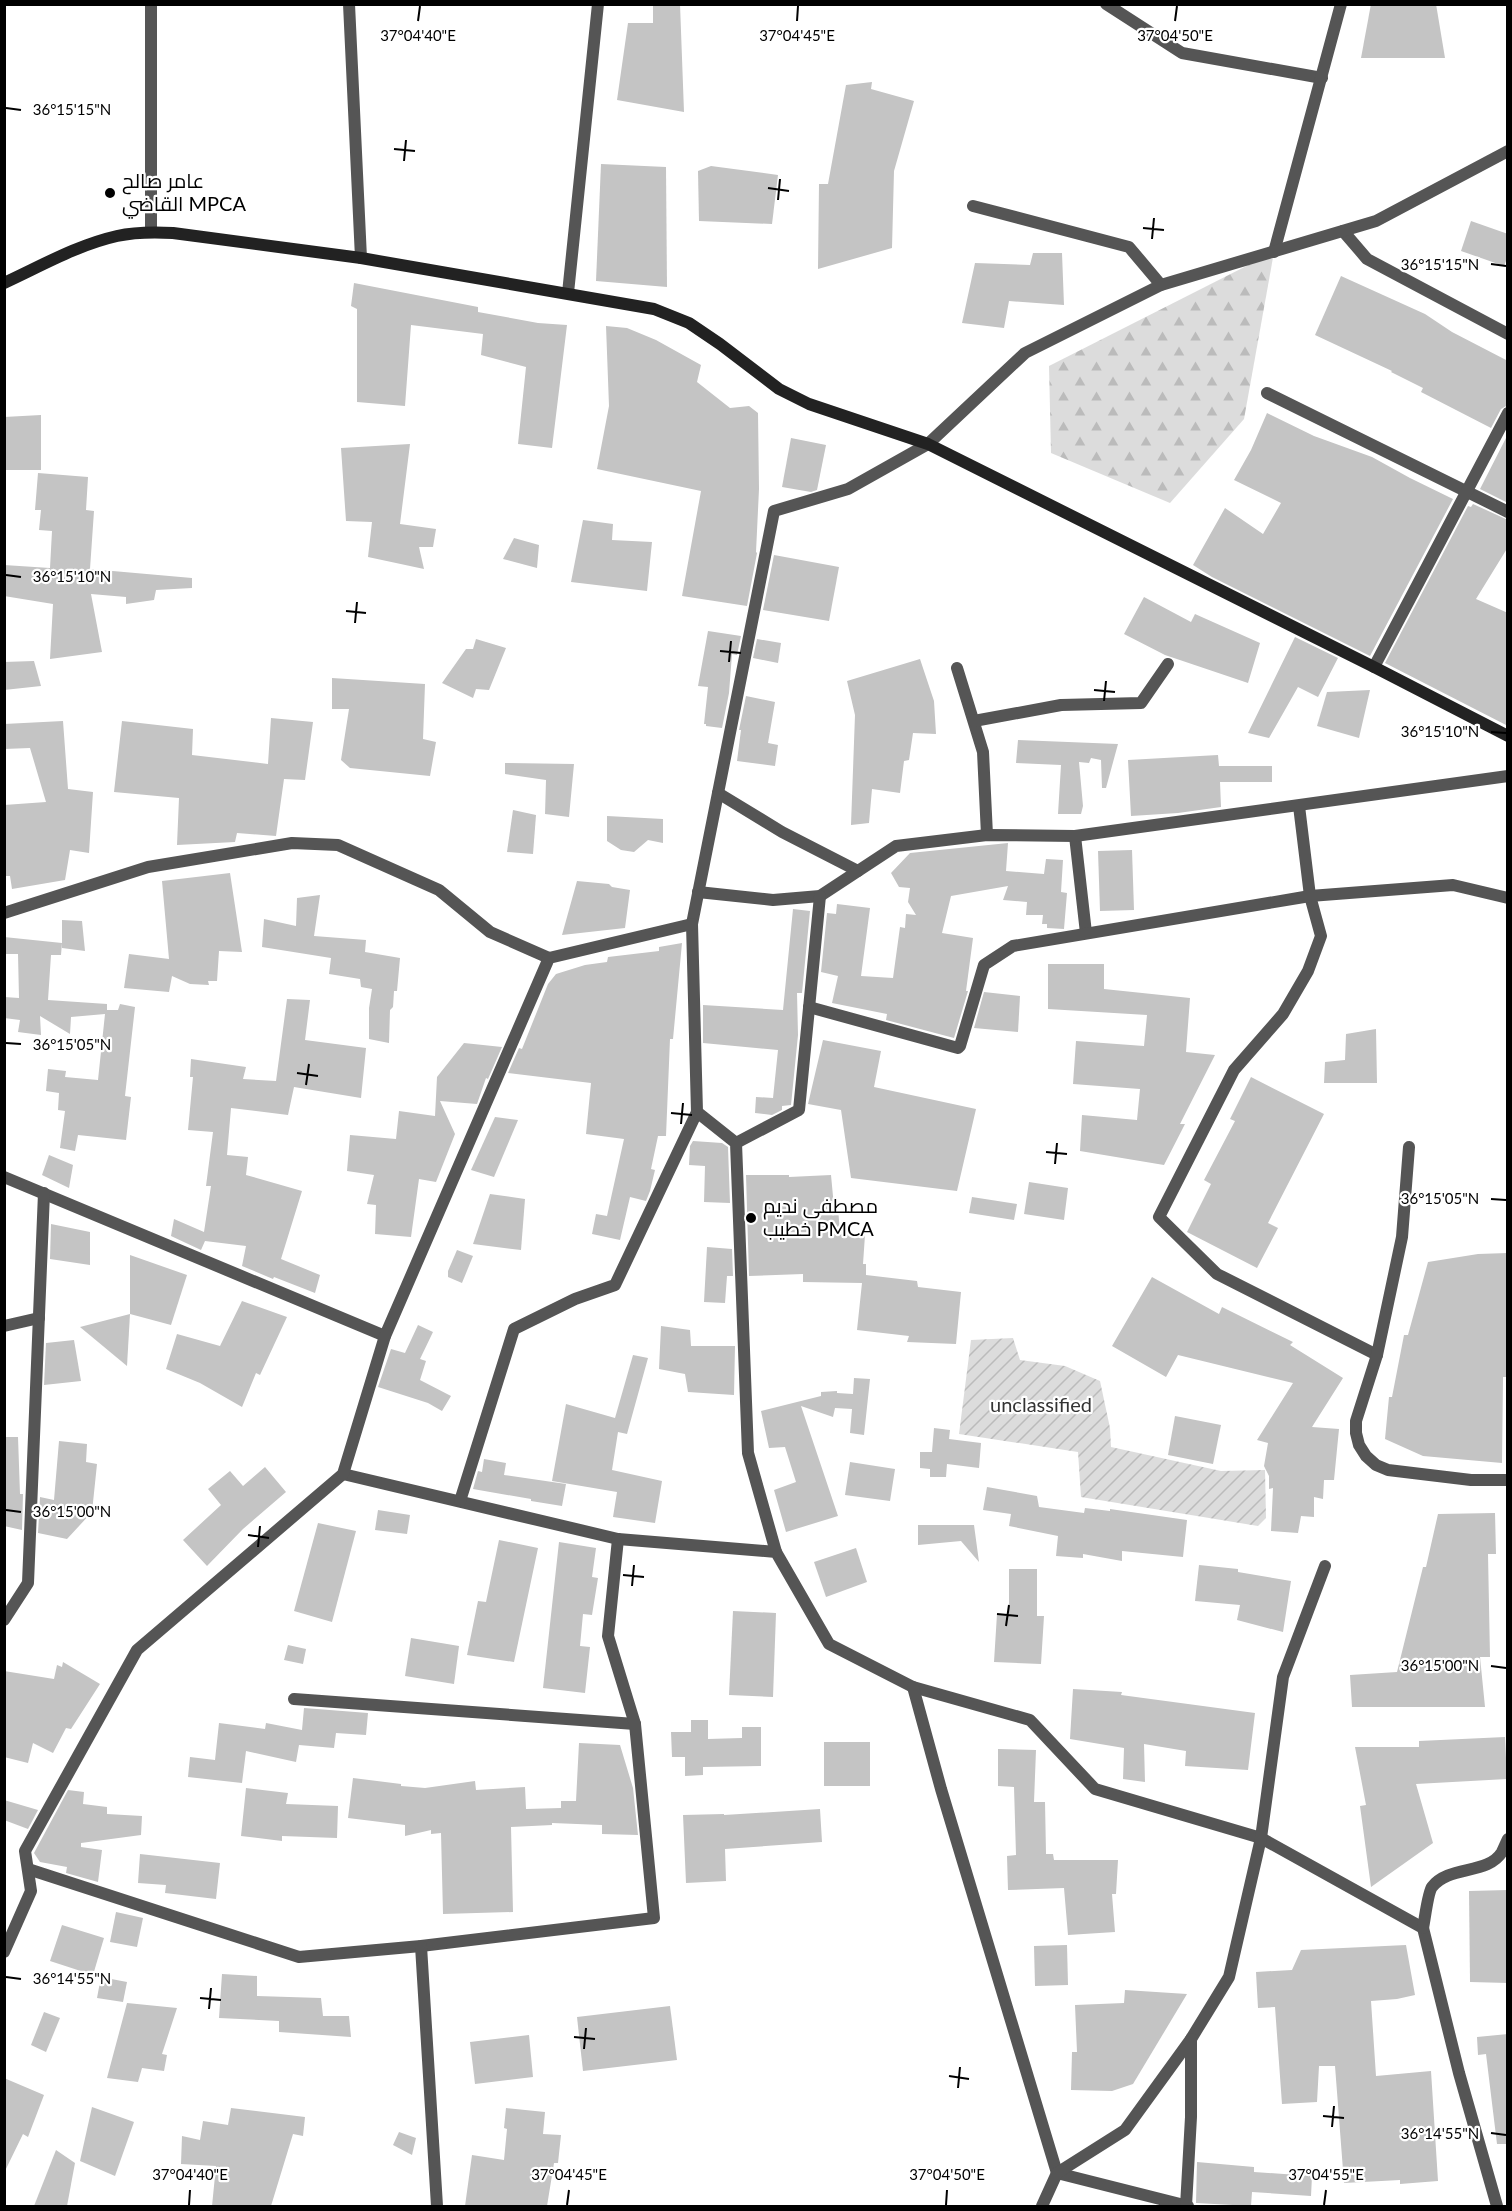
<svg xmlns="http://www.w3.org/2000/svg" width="1512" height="2211" viewBox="0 0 1512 2211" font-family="Lato,Cairo,sans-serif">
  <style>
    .forest { fill: url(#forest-firs) }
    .garden { fill: url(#garden-furrows) }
    .building { fill: #c4c4c4 }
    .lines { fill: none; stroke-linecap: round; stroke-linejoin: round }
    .street { stroke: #555; stroke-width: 12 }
    .secondary { stroke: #222; stroke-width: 12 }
    .ticks { fill: none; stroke: #000; stroke-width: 2 }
    .poi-dot { fill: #000; stroke: #fff; stroke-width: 2 }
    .labels { text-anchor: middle; stroke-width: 4.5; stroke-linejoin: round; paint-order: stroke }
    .poi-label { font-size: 20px; fill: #000; stroke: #fff; text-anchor: start }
    .park-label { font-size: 20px; fill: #333; stroke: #fff }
    .ticks-label { font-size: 15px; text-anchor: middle; fill: #000; stroke: #fff; stroke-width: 4.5; stroke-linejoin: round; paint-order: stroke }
  </style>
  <defs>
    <pattern id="forest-firs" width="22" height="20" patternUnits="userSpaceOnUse" patternTransform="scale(1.5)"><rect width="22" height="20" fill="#dcdcdc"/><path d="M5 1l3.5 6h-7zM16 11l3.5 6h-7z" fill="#bbb"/></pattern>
    <pattern id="garden-furrows" width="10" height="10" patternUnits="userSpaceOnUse" patternTransform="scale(1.5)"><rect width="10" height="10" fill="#dcdcdc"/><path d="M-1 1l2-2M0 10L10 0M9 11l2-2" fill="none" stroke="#bbb"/></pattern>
  </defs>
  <rect width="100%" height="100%" fill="#fff"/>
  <path class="forest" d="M1274,252L1244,419L1170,503L1051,453L1049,366Z"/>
  <path class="garden" d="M1013,1338L1020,1360L1065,1366L1100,1381L1110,1428L1111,1447L1221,1471L1265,1470L1266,1518L1258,1526L1081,1497L1078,1452L959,1434L971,1340Z"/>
  <g class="building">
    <path d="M653,4H680L684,112L617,100L628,23H653Z"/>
    <path d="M1371,4H1436L1445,58H1361Z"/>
    <path d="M872,82L871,89L914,101L894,171L892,248L818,269L819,184H828L846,85Z"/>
    <path d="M601,164L666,167L667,287L596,281Z"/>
    <path d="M711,166L778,175L772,224L699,221L698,171Z"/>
    <path d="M1471,221L1508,234V256L1504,266L1461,251Z"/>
    <path d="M1033,253H1062L1064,305L1009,301L1004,328L962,323L975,263L1030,265Z"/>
    <path d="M1341,276L1425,314L1452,332L1508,361V405L1501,409L1491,428L1421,392L1423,388L1391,372L1392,371L1315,335Z"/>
    <path d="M354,283L478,307V312L538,323L567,325L552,448L518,444L526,367L481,355L483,334L411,325L405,406L357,402V309L351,306Z"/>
    <path d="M606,326L627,328L656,340L701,365L697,382L730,408L749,406L758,413L759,489L756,552L757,553L747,606L682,596L701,491L597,469L609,406Z"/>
    <path d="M1267,413L1314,436L1372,457L1410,478L1453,499L1370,656L1212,577L1193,565L1225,508L1263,534L1281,503L1234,480L1251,450Z"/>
    <path d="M41,415V470H6L4,417Z"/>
    <path d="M1508,432V503L1480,489L1507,436L1506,435Z"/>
    <path d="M791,438L826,445L817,490L811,492L782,487Z"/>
    <path d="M410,444L400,524L436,529L433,547H419L424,569L368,557L372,522L346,521L341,448Z"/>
    <path d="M38,473L88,477L86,510L94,511L90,569L192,578V588L156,590L154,600L126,604V597L91,594L102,652L50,659L53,604L4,596V565L50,568L52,531L39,530L41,510H35Z"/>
    <path d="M1473,504L1508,520V547L1476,599L1508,613V726L1385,663L1468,506L1471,507Z"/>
    <path d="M583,520L613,524L612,540L652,542L647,591L571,582Z"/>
    <path d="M514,538L539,545L537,568L503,559Z"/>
    <path d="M774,555L839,567L829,621L763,610Z"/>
    <path d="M1144,597L1191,622L1195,614L1260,643L1248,683L1165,655L1124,634Z"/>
    <path d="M708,631L741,636L737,655L732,654L729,693L722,728L706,726V724H704L708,687L698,686Z"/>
    <path d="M1295,637L1338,658L1318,697L1298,687L1269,738L1248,733Z"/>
    <path d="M476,639L506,648L489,690L476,689L473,698L442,683L466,649H473Z"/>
    <path d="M757,639L781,643L778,663L753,658Z"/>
    <path d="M920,659L934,701L936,734L913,733L909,760L904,761L900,793L872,789L869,823L851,825L855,715L847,681Z"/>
    <path d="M34,661L41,686L4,690V662Z"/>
    <path d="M332,678L425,684L423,739L436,742L430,776L350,768L341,760L349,709H332Z"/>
    <path d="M1370,690L1359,738L1317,726L1327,692Z"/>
    <path d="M746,696L775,702L768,743L778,745L775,766L737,761L741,730H739Z"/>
    <path d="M271,718L313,722L305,780L284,779L276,836L237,833L235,842L177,845L179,798L114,792L122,721L193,729L192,755L268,764Z"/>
    <path d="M63,721L68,789L93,792L89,853L70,850L65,880L12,889L10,876H4V805L46,802L30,748L4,749V724Z"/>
    <path d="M1018,740L1118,744L1106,788H1102L1101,760L1091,758L1089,763L1079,762L1083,806L1081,814H1058L1061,765L1016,763Z"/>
    <path d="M1218,755L1219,766H1272V782H1220L1221,807L1178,813L1131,816L1128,760Z"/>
    <path d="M505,763L574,764L569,817L545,814L546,780L505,774Z"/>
    <path d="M513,810L536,815L533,854L507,852Z"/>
    <path d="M607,816L663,819V843L648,840L634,852L621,850L607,841Z"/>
    <path d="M1008,843L1006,871L1044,874L1046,859L1063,860L1061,892L1067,893L1064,929L1047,928V924H1042L1043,915H1026L1027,902L1003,900L1008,886L951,896L942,933L973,938L966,991H968L954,1038L886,1020L887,1014L832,1003L838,976L821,972L827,913L836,914L837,904L870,908L861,976L893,978L900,927L905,928L906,914L916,915L908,902L910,888L899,887L891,873L910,853Z"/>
    <path d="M1132,850L1134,910L1100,911L1098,851Z"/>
    <path d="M230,873L242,952L219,951L217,981H208L209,985L190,984L172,976L169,992L124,988L129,954L169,959L162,881Z"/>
    <path d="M577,881L609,884L612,887L630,890L625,928L562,935Z"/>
    <path d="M320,895L314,936L366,940L365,952L400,958L397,991H394L393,1007L390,1010L389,1043L369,1039V1008L372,989L361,987L360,979L329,974L331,958L262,947L264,919L296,926L297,898Z"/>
    <path d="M793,909L810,911L802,993H797L798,1035L791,1105L782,1106V1110L772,1115L755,1113L756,1097L773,1098L778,1050L703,1043V1005L783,1010Z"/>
    <path d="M62,920L82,921L85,951L62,948Z"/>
    <path d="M4,937L62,943L61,955H51L48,1000L107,1004V1010H118L120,1004L135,1007L125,1096L131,1097L126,1140L78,1135L75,1151L60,1148L65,1111L58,1110L59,1093L46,1091L48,1069L66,1071L65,1077L98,1080L105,1014L71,1017L70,1034L40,1016L41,1035L18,1032L20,1020L4,1018V997L19,998L18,954H4Z"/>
    <path d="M682,943L673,1039H670L666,1136H658L651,1169L655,1170L650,1191L646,1201L630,1197L620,1240L592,1234L596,1214L607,1216L624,1139L586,1134L591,1083L508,1073L519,1048L522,1049L548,984L556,974L585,965L607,962L608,957L659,951V947Z"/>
    <path d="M1048,964H1104V989L1190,998L1186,1052L1215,1055L1180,1124H1185L1164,1165L1080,1151L1082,1115L1137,1120L1140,1089L1073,1084L1076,1041L1144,1046L1147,1015L1048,1009Z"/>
    <path d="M984,992L1020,996L1018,1032L974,1028Z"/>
    <path d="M287,999L310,1000L305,1040L366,1048L361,1098L294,1087L288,1115L231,1108L227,1155L248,1157L246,1175L302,1191L281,1259L320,1275L315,1293L274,1277L273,1279L242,1266L246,1246L205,1241L201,1250L171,1236L174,1219L204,1232L211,1186H206L213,1132L188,1130L193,1077H190L191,1059L246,1067L243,1079L276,1081Z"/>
    <path d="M1376,1029L1377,1083H1324L1325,1062L1345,1060L1346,1034Z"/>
    <path d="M823,1040L881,1051L874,1087L976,1109L957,1191L851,1178L841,1110L808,1104Z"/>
    <path d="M464,1043L502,1047L488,1079L486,1078L477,1104L440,1101L455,1134L436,1182L419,1179L411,1237L375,1234L376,1205L367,1204L374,1175L347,1171L350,1135L396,1139L399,1111L435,1116L437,1077Z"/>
    <path d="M1251,1077L1324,1114L1268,1223L1278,1228L1257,1268L1187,1232L1211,1184L1204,1180L1235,1121L1230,1119Z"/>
    <path d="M495,1117L518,1120L494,1177L471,1170Z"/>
    <path d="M693,1141L722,1143L728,1147L730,1203L704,1202L705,1166L689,1165L690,1146Z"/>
    <path d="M49,1155L73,1165L69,1188L42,1175Z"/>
    <path d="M746,1175H789V1177L831,1175L834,1207L838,1208L840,1233L865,1235L863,1264H866V1275L917,1281L918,1287L961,1292L956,1344L907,1342L909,1336L857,1330L862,1283L803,1282V1274L749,1276Z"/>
    <path d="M1029,1182L1068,1188L1064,1220L1024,1214Z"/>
    <path d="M490,1194L525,1199L521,1250L473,1244Z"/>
    <path d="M972,1197L1017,1204L1014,1220L969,1213Z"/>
    <path d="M51,1224L90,1232V1265L50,1259Z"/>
    <path d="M707,1247L732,1249L733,1276H727L725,1303L704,1302Z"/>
    <path d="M457,1250L473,1256L462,1283L448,1277V1271Z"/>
    <path d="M1508,1253V1365L1506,1377H1503L1502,1463L1423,1456L1385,1439L1389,1397H1392L1404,1335H1408L1428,1262L1478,1254Z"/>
    <path d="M130,1255L187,1275L171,1325L130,1314Z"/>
    <path d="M1152,1277L1219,1314L1222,1307L1293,1342L1290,1345L1343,1378L1312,1427L1339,1429L1334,1480H1324L1323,1499L1314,1497V1517L1301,1516L1298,1533L1271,1531L1273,1488L1269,1489V1476L1264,1466L1268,1443L1257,1440L1293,1383L1178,1355L1166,1377L1112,1346Z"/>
    <path d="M242,1301L287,1317L260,1375L256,1373L242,1407L200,1383L166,1369L177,1334L220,1346Z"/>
    <path d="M130,1314L127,1366L80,1327Z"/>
    <path d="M418,1325L433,1332L420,1359L426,1361L420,1380L451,1396L442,1411L428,1403L378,1387L391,1349L405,1353Z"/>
    <path d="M661,1326L690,1330L691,1346H735L734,1395L688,1392L685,1374L659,1369Z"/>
    <path d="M74,1340L81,1381L44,1385L46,1343Z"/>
    <path d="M633,1355L648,1358L627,1434L618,1432L612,1470L662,1481L655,1523L613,1517L617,1492L552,1481L566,1404L615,1418Z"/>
    <path d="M854,1378L870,1379L864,1435L850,1433L852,1409L835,1408L833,1417L801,1406L838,1516L786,1532L774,1490L796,1482L785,1447L769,1448L761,1411L821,1396V1392L837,1391V1393L853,1394Z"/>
    <path d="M1175,1416L1221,1425L1213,1464L1168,1455Z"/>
    <path d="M934,1428L950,1430L949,1439L981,1443L979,1468L947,1464L946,1477H930V1469L920,1468V1452H932Z"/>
    <path d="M4,1437H18L20,1494H23L22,1530L4,1526Z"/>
    <path d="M59,1441L87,1444L86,1462L97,1464L92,1512L67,1539L38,1533L40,1497L54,1500Z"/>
    <path d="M484,1459L506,1463L504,1475L566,1484L562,1506L531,1501V1499L473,1489L478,1471L482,1472Z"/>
    <path d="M850,1462L895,1469L890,1501L845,1495Z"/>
    <path d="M265,1467L286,1492L243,1529L207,1566L183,1540L221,1505L208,1489L230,1471L243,1486Z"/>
    <path d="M987,1487L1037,1496L1039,1507L1084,1513L1085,1508L1110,1511V1509L1187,1520L1183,1557L1122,1551V1561L1083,1554V1558L1056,1556L1058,1536L1009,1526L1011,1514L983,1510Z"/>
    <path d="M378,1510L410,1515L407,1534L375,1530Z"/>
    <path d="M1495,1513L1496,1554H1488L1490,1657H1480L1485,1707H1352L1350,1675L1397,1672L1423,1567H1426L1438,1514Z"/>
    <path d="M318,1523L356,1531L332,1622L294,1611Z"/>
    <path d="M918,1525H974L979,1562L961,1541L918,1545Z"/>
    <path d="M499,1540L538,1548L514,1662L467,1655L478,1601L486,1602Z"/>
    <path d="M559,1542L596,1548L592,1577L598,1578L592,1615L583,1614L580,1646L590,1647L585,1693L543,1688Z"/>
    <path d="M856,1548L867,1582L826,1597L814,1562Z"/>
    <path d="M1199,1565L1238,1569V1572L1291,1581L1283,1632L1237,1620L1240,1605L1195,1601Z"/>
    <path d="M1009,1569H1037V1616H1044L1041,1664L994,1662L997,1614H1009Z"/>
    <path d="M733,1611L776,1613L773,1697L729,1695Z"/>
    <path d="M411,1638L459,1646L454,1684L405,1676Z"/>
    <path d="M288,1645L306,1649L303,1664L284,1660Z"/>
    <path d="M63,1662L100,1684L71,1729L66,1728L53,1753L33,1743L28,1763L4,1757V1671L54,1679L57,1665L62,1667Z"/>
    <path d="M1073,1689L1122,1692L1121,1695L1255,1713L1248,1770L1185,1766L1186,1751L1144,1744L1145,1782L1123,1779L1124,1748L1070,1739Z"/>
    <path d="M304,1708L368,1713L366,1735L336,1733L334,1748L299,1745L296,1762L246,1751L242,1783L188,1777L190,1757L215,1760L219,1723L265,1729L266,1723L302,1730Z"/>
    <path d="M691,1720H708V1739L742,1738V1727H761V1766L703,1767V1775L685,1776V1757H672L671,1732H691Z"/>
    <path d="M1505,1737L1507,1779L1416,1784L1433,1843L1371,1887L1360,1806L1366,1805L1355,1747H1419V1741Z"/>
    <rect x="824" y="1742" width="46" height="44"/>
    <path d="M579,1743L620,1745L633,1788L638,1835L602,1834V1825L552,1823V1825L511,1827L513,1912L443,1914L441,1833L431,1834V1830L405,1836V1825L348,1818L353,1778L401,1784V1786L425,1788L475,1781L476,1790L525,1787L526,1809L561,1808V1801H576Z"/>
    <path d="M998,1749L1036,1750L1034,1802H1045L1046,1854H1053L1054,1860H1118L1116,1894H1112L1115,1932L1068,1935L1064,1888L1008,1890L1007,1856L1016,1855L1014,1787L998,1786Z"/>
    <path d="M246,1788L288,1793L286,1804L338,1806L337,1838L282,1836V1841L241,1836Z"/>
    <path d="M68,1790L84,1792L83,1804L107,1807V1814L142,1816L141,1835L81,1843V1847L102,1850L98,1882L66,1873L67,1867L40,1862L34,1853Z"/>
    <path d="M4,1800L38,1810L28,1829L4,1820Z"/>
    <path d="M820,1809L822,1842L725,1849L726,1881L686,1883L683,1815L724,1814V1815Z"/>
    <path d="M140,1854L220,1863L216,1899L165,1893L166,1885L138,1883Z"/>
    <path d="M1508,1890V1983L1470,1982L1469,1891Z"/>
    <path d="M116,1912L143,1918L137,1947L110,1942Z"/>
    <path d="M62,1925L104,1938L93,1975L50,1961Z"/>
    <path d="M1067,1945L1068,1985L1035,1986L1034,1946Z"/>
    <path d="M1406,1945L1415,1995L1397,1999L1371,2001L1376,2076L1431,2071L1438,2181L1400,2184V2180L1344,2183L1335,2066H1319L1317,2102L1282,2104L1275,2007L1258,2008L1256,1972L1292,1970L1301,1950Z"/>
    <path d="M222,1974L257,1976V1996L321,1998L323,2016H349L351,2037L279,2032V2021L219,2018Z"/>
    <path d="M101,1977L127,1982L123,2002L97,1998Z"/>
    <path d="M1125,1990L1187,1994L1133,2084L1112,2091L1071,2090L1072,2052H1077L1075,2005L1124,2003Z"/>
    <path d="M127,2003L177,2008L162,2054L167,2055L164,2071L142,2068L138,2082L107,2078Z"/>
    <path d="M670,2006L677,2060L583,2071L577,2017Z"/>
    <path d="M44,2012L60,2018L46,2052L31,2045Z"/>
    <path d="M1508,2034V2144H1497L1486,2054L1478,2055L1477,2037Z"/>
    <path d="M529,2035L533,2077L475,2084L470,2042Z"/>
    <path d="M4,2078L44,2095L28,2137L23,2134L4,2173Z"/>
    <path d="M92,2107L134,2122L115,2176L80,2161Z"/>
    <path d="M231,2108L305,2117L303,2136L293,2134L271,2206H212L216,2166L181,2164L182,2136L200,2140L203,2121L228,2125Z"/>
    <path d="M506,2108L545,2112L543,2134L561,2135L558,2163H554L547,2206H465L472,2155L504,2160L507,2129L504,2128Z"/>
    <path d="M399,2132L416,2138L412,2155L393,2145Z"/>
    <path d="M56,2150L75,2163L67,2206H34Z"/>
    <path d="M1197,2162L1254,2167V2172L1312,2176L1311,2196L1252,2192L1251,2206L1196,2203Z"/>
  </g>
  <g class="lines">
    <g class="street">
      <path d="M151,4V232"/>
      <path d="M349,4L361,258"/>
      <path d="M1106,4L1182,53L1322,78"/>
      <path d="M973,206L1129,247L1161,285"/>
      <path d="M1343,231L1367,259L1508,334"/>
      <path d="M1274,252L1341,4"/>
      <path d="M568,293L598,4"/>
      <path d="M1267,393L1508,512"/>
      <path d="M1374,667L1508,413"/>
      <path d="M957,668L983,752L987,835"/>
      <path d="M974,721L1061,705L1141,703L1168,664"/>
      <path d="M718,793L782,832L858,871"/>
      <path d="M1299,806L1310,896L1321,936L1308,971L1283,1014L1234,1070L1159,1217L1217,1274L1377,1355"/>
      <path d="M1075,836L1086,933"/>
      <path d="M698,892L773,900L820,896L896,846L987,835L1075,836L1508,776"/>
      <path d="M4,913L148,867L292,843L338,845L439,890L490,932L549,958"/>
      <path d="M809,1007L958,1048L960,1046L984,965L1013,946L1310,896L1453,885L1508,898"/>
      <path d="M736,1143L799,1110L820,896"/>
      <path d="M1409,1147L1402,1237L1377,1355L1356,1421V1433L1359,1445L1366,1456L1376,1465L1388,1470L1471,1480H1508"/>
      <path d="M4,1177L385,1336"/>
      <path d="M4,1326L39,1318"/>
      <path d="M343,1474L618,1539L776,1552L829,1644L913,1687L1030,1720L1095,1789L1261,1838L1423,1928L1459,2073L1497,2206"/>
      <path d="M460,1501L514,1329L575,1299L615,1285L697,1112"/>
      <path d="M776,1552L748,1453L736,1143L697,1112L692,924L774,511L848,489L928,444L1025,353L1161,285L1376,221L1508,151"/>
      <path d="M4,1620L28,1583L44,1193"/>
      <path d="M913,1687L941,1789L1057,2173L1188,2206"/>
      <path d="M294,1699L635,1724"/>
      <path d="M28,1869L299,1957L421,1946L654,1918L635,1724L608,1636L618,1539"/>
      <path d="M1423,1928C1425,1918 1428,1892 1432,1887C1449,1865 1488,1875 1502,1852C1504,1848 1506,1843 1508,1839"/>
      <path d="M421,1946L437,2206"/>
      <path d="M4,1952L31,1891L25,1851L137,1650L343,1474L385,1336L549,958L692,924"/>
      <path d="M1042,2206L1057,2173L1125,2130L1191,2039L1229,1977L1261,1838L1283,1677L1325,1566"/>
      <path d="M1186,2206L1191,2117V2039"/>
    </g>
    <path class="secondary" d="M4,283C41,266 77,245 117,236C135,232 155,232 173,233L361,258L654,309L689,323L720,344L779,389L809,404L928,444L1374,667L1508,736"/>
  </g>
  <path class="ticks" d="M418,21L420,6M797,21L798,6M1175,21L1177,6M6,108L21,110M394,149L415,151M404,161L406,140M768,188L789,191M778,200L780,179M1143,228L1164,230M1152,239L1154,218M1491,264L1506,266M6,575L21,577M346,611L366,613M355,623L357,602M720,651L741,653M729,662L731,641M1094,690L1115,692M1104,701L1106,681M1491,732L1506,733M6,1043L21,1044M297,1073L318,1076M306,1085L309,1064M671,1113L692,1115M681,1124L683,1103M1046,1152L1067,1154M1055,1164L1057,1143M1491,1199L1506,1200M6,1510L21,1512M248,1535L269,1538M258,1547L260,1526M623,1575L644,1577M632,1586L634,1565M997,1614L1018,1616M1006,1626L1009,1605M1491,1666L1506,1668M6,1977L21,1979M200,1998L221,2000M209,2009L211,1988M574,2037L595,2039M584,2049L586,2028M949,2076L969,2079M958,2088L960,2067M1323,2116L1344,2118M1332,2127L1334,2106M1491,2133L1506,2135M189,2205L190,2190M567,2205L569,2190M946,2205L947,2190M1324,2205L1326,2190"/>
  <g class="poi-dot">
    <circle cx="110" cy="193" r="6"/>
    <circle cx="751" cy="1218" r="6"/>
  </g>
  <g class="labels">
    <g class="poi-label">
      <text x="122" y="188">عامر صالح<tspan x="122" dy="23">القاضي MPCA</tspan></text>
      <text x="763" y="1213">مصطفى نديم<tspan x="763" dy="23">خطيب PMCA</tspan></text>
    </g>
    <g class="park-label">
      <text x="1041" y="1412">unclassified</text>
    </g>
  </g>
  <g class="ticks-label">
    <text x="418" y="41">37°04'40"E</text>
    <text x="797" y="41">37°04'45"E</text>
    <text x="1175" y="41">37°04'50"E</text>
    <text x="72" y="115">36°15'15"N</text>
    <text x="1440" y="270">36°15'15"N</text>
    <text x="72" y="582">36°15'10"N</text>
    <text x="1440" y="737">36°15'10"N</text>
    <text x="72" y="1050">36°15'05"N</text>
    <text x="1440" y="1204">36°15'05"N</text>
    <text x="72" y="1517">36°15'00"N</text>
    <text x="1440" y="1671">36°15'00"N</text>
    <text x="72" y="1984">36°14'55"N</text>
    <text x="1440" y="2139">36°14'55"N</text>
    <text x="190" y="2180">37°04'40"E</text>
    <text x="569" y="2180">37°04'45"E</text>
    <text x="947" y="2180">37°04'50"E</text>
    <text x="1326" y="2180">37°04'55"E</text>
  </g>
  <rect width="1512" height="2211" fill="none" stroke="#000000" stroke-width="12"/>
</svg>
